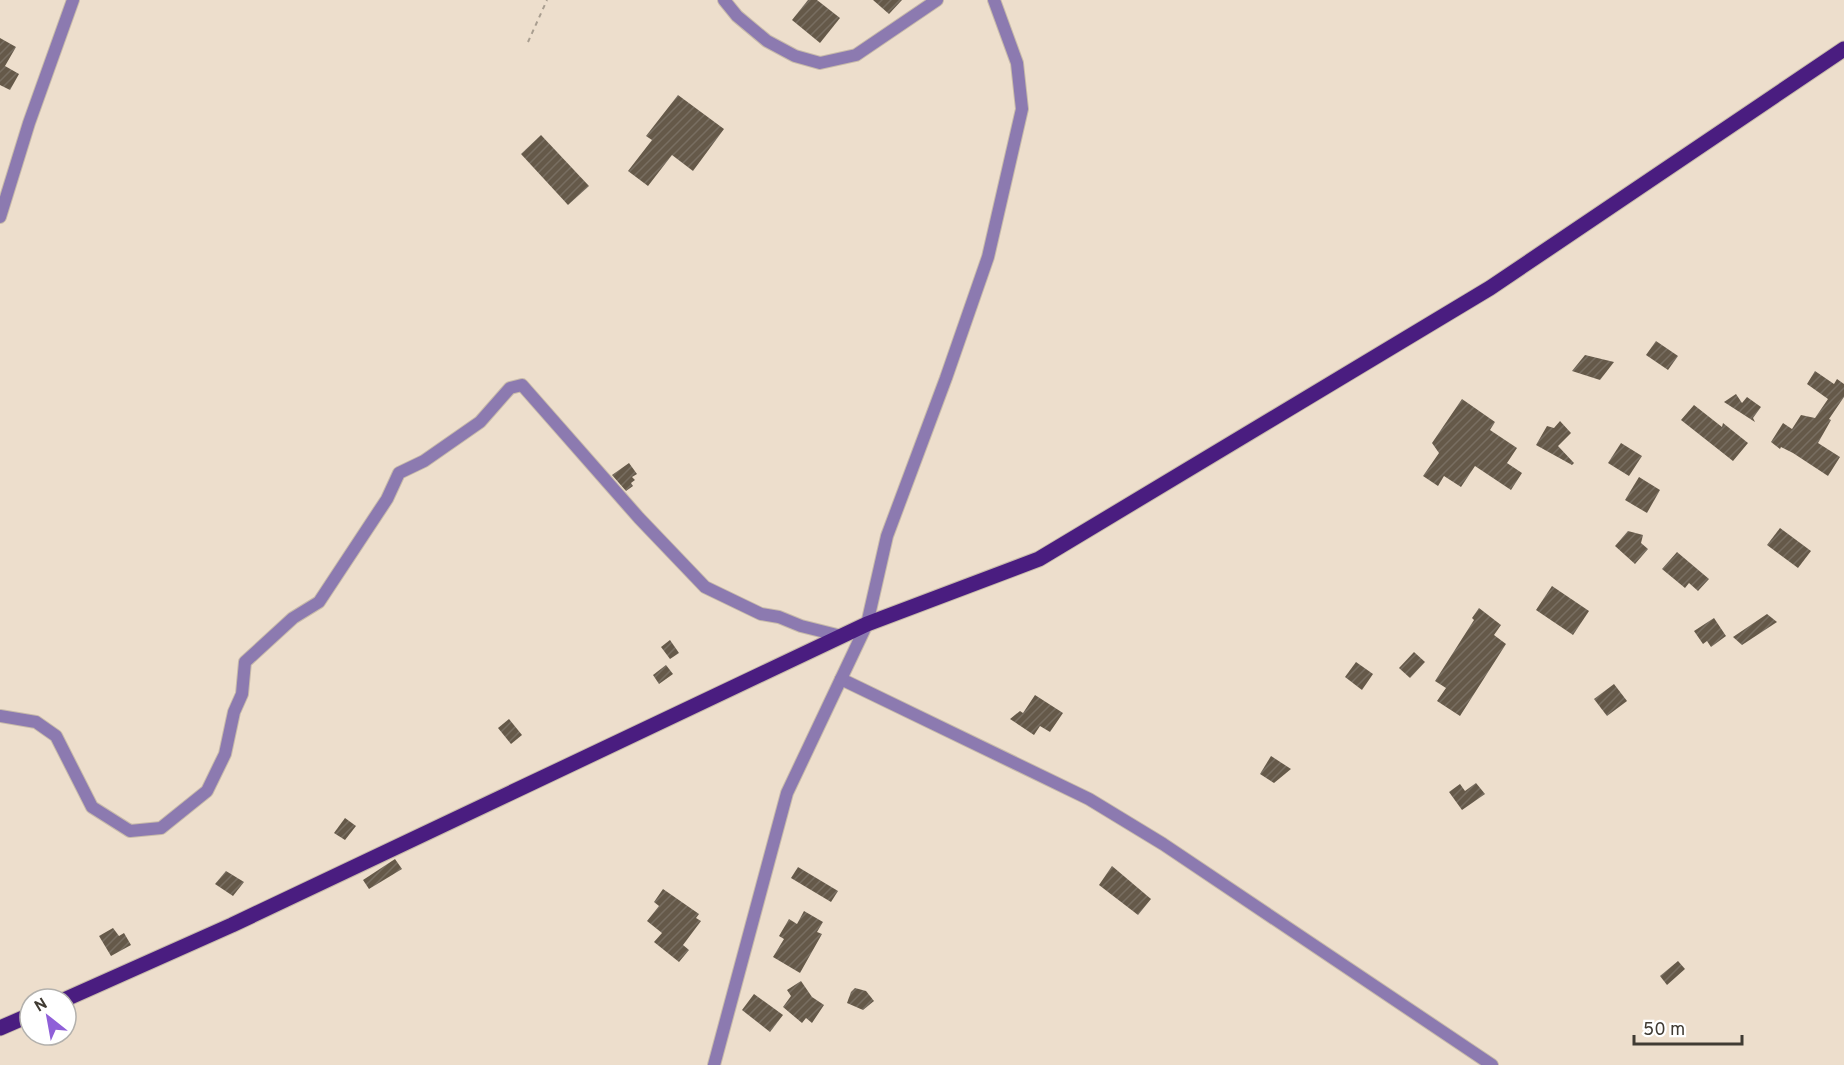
<svg xmlns="http://www.w3.org/2000/svg" width="1844" height="1065" viewBox="0 0 1844 1065" font-family="Overpass,sans-serif">
  <style>
    .building { fill: url(#building-hatch) }
    .lines { fill: none; stroke-linecap: round; stroke-linejoin: round }
    .minor-casing { stroke: #c7baaa; stroke-width: 14 }
    .primary-casing { stroke: #c7baaa; stroke-width: 17 }
    .path { stroke: #a99e90; stroke-width: 2; stroke-dasharray: 4.5 4.5; stroke-linecap: butt }
    .minor { stroke: #8c7ab0; stroke-width: 12 }
    .primary { stroke: #4a1d80; stroke-width: 15 }
  </style>
  <defs>
    <pattern id="building-hatch" width="6" height="6" patternUnits="userSpaceOnUse" patternTransform="scale(1.5)"><rect width="6" height="6" fill="#655949"/><path d="M-1 1l2-2M0 6l6-6M5 7l2-2" fill="none" stroke="#786e61"/></pattern>
  </defs>
  <rect width="100%" height="100%" fill="#eddecc"/>
  <g class="building">
    <path d="M808,0H817L840,18L820,43L792,20Z"/>
    <path d="M873,0H902L889,14Z"/>
    <path d="M0,38L16,47L5,66L19,74L10,90L0,85Z"/>
    <path d="M678,95L724,129L693,171L672,155L648,186L628,171L652,140L646,136Z"/>
    <path d="M541,135L589,186L568,205L521,154Z"/>
    <path d="M1656,341L1678,356L1668,370L1646,355Z"/>
    <path d="M1585,355L1614,362L1600,380L1572,371Z"/>
    <path d="M1815,371L1834,384L1837,379L1844,384V397L1829,419L1831,420L1818,443L1840,457L1828,476L1793,453L1781,447L1780,449L1771,442L1783,423L1792,429L1801,415L1815,418L1828,399L1807,384Z"/>
    <path d="M1736,394L1742,403L1747,397L1761,407L1753,418L1755,422L1724,402Z"/>
    <path d="M1462,399L1495,422L1490,430L1517,448L1507,463L1522,473L1511,490L1475,466L1461,487L1444,476L1438,486L1423,476L1439,453L1432,443Z"/>
    <path d="M1694,405L1722,427L1723,423L1748,443L1733,461L1681,420Z"/>
    <path d="M1560,421L1571,433L1558,446L1574,463L1572,465L1536,445L1547,426L1554,428Z"/>
    <path d="M1621,443L1642,456L1629,476L1608,463Z"/>
    <path d="M629,463L637,474L632,477L635,480L631,483L633,486L626,491L612,475Z"/>
    <path d="M1639,477L1660,490L1647,513L1625,500Z"/>
    <path d="M1780,528L1811,551L1798,568L1767,545Z"/>
    <path d="M1628,531L1643,535L1641,543L1648,549L1635,564L1615,546Z"/>
    <path d="M1677,552L1709,579L1698,591L1689,583L1685,588L1662,569Z"/>
    <path d="M1552,586L1589,611L1573,635L1536,610Z"/>
    <path d="M1479,608L1501,625L1494,635L1506,644L1460,716L1437,701L1446,688L1435,681L1474,620L1472,618Z"/>
    <path d="M1767,614L1777,622L1742,645L1733,637Z"/>
    <path d="M1714,618L1726,636L1711,647L1707,641L1703,644L1694,631Z"/>
    <path d="M670,640L679,653L670,659L661,647Z"/>
    <path d="M1414,652L1425,662L1410,678L1399,668Z"/>
    <path d="M1356,662L1373,674L1362,690L1345,677Z"/>
    <path d="M666,665L673,674L659,684L653,675Z"/>
    <path d="M1614,684L1627,701L1607,716L1594,699Z"/>
    <path d="M1035,695L1063,713L1050,732L1040,726L1034,735L1010,719L1020,711L1023,713Z"/>
    <path d="M509,719L522,735L511,744L498,728Z"/>
    <path d="M1271,756L1291,769L1274,783L1260,774Z"/>
    <path d="M1476,783L1485,794L1462,810L1449,792L1460,784L1465,791Z"/>
    <path d="M345,818L356,826L345,840L334,833Z"/>
    <path d="M395,859L402,869L369,889L363,880Z"/>
    <path d="M1112,866L1151,899L1138,915L1099,885Z"/>
    <path d="M798,867L838,891L831,902L791,878Z"/>
    <path d="M226,871L244,882L233,896L215,884Z"/>
    <path d="M663,889L699,914L696,918L701,921L683,945L689,950L679,962L654,942L662,933L647,921L659,906L654,902Z"/>
    <path d="M804,911L823,922L817,932L822,934L800,973L773,957L784,939L779,936L789,919L797,924Z"/>
    <path d="M113,928L119,936L124,933L131,945L111,956L99,936Z"/>
    <path d="M1678,961L1685,969L1667,985L1660,976Z"/>
    <path d="M801,981L812,997L824,1005L812,1023L806,1018L802,1023L783,1007L791,996L787,990Z"/>
    <path d="M855,988L866,991L874,1001L863,1010L847,1003L851,992Z"/>
    <path d="M754,994L783,1015L770,1032L742,1010Z"/>
  </g>
  <g class="lines">
    <defs>
      <g id="minor">
        <path d="M724,0L737,16L767,41L795,56L820,63L856,55L937,0"/>
        <path d="M0,217L29,123L73,0"/>
        <path d="M841,679L1089,799L1163,844L1492,1065"/>
        <path d="M0,716L36,722L56,736L92,807L130,831L161,828L207,791L225,754L234,712L242,694L245,662L293,618L319,602L387,499L399,473L424,461L480,422L510,388L522,385L639,518L705,587L761,614L779,617L801,626L841,636"/>
        <path d="M714,1065L787,793L867,624L887,536L946,378L988,257L1022,109L1017,63L994,0"/>
      </g>
      <g id="primary">
        <path d="M66,999L232,925L867,624L1039,559L1490,288L1844,49"/>
        <path d="M0,1028L30,1015"/>
      </g>
    </defs>
    <use href="#minor" class="minor-casing"/>
    <use href="#primary" class="primary-casing"/>
    <path class="path" d="M528,42L547,0"/>
    <use href="#minor" class="minor"/>
    <use href="#primary" class="primary"/>
  </g>
  <g transform="translate(48 1017) rotate(329)"><circle r="28" fill="#ffffff" stroke="#b3b1ad" stroke-width="1.5"/>
  <path d="M0-4.5L10 22L0 15L-10 22Z" fill="#8f5fd8"/>
  <text y="-9" font-size="16" font-weight="bold" text-anchor="middle" fill="#403b33">N</text>
  </g>
  <path d="M1634 1035v9h108v-9" fill="none" stroke="#403b33" stroke-width="3"/>
  <text x="1643" y="1035" font-size="18" fill="#403b33" stroke="#ffffff" stroke-width="4.5" paint-order="stroke">50 m</text>
</svg>
